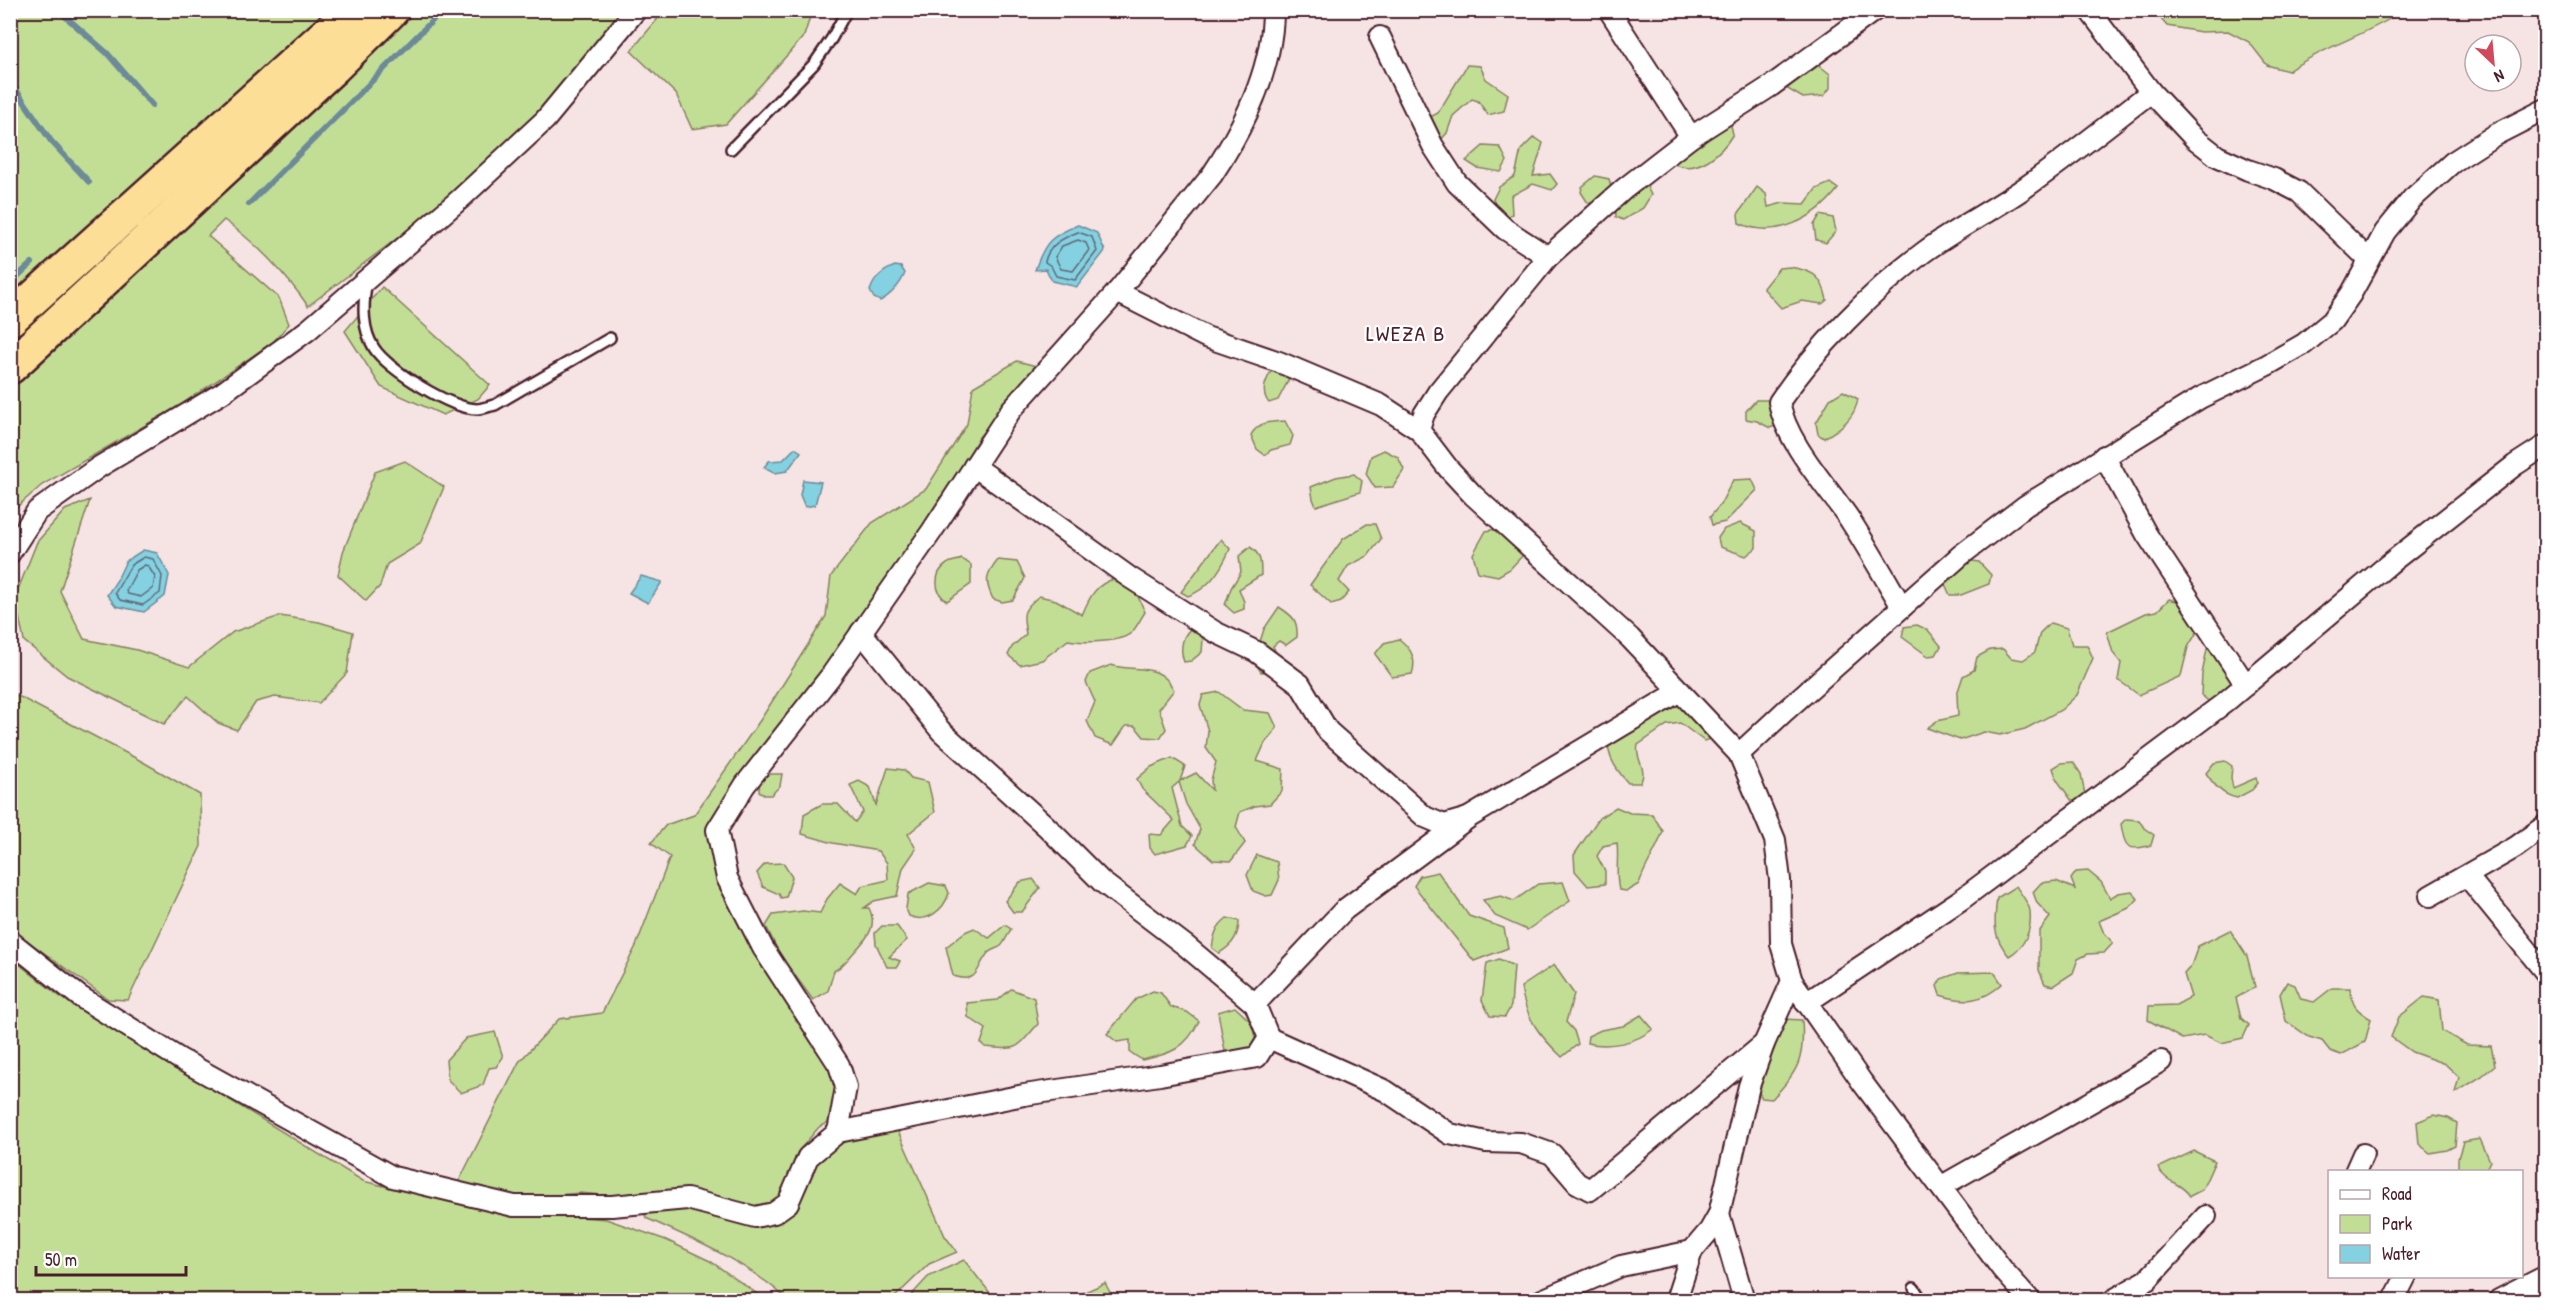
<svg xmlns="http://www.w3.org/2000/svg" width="2556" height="1311" viewBox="0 0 2556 1311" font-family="'Patrick Hand',sans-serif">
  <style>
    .green { fill: #c2de95; stroke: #867e60; stroke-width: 1.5 }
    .water { fill: #83d1e1; stroke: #6c8a98; stroke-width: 1.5 }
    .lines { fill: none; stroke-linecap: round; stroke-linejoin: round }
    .shore { stroke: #616674; stroke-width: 1.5 }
    .stream { stroke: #6c8a98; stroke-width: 6 }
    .lane-casing { stroke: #4a1f2b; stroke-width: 14 }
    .street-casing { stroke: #4a1f2b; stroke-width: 24 }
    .highway-casing { stroke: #4a1f2b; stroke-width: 38 }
    .lane { stroke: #fff; stroke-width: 9 }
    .street { stroke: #fff; stroke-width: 20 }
    .highway { stroke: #fcde96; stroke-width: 33 }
    .labels { text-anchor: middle; stroke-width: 4.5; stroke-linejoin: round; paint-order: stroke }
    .quarter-label { font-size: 22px; letter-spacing: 1.5px; fill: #4a1f2b; stroke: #fff }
  </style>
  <rect width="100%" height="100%" fill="#f6e4e4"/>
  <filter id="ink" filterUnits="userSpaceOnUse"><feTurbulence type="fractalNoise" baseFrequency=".0167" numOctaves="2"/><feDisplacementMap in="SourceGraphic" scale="12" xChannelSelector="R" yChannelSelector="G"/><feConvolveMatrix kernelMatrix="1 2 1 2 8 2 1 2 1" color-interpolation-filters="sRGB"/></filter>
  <g filter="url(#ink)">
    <g class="green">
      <path d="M665,10H812V11L804,36L726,124L692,129L676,94L631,51Z"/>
      <path d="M11,11H326L11,296Z"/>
      <path d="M417,11H621L525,132L433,211L308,306C286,274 255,242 224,220L208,236L279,298L289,324L274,341L219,379L180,405L42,485L11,512L10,380L288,124Z"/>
      <path d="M2154,11H2403C2367,35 2324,46 2288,71L2267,65L2249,42L2228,31L2201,32L2167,26Z"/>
      <path d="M1816,63L1830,74V88L1824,96L1803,98L1786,88L1782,71Z"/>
      <path d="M1467,65L1480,66L1486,79L1508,94L1504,111L1488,115L1478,101L1472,99L1453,116L1447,133L1439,142L1428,118L1438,113Z"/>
      <path d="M1730,121L1733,134C1721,154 1698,174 1674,164L1671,144L1693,132L1701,145Z"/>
      <path d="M1534,137L1543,143L1533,176L1550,174L1557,184L1552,190L1533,184L1511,196L1512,214L1508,216L1497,210L1493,199L1499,187L1515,176L1521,150Z"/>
      <path d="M1483,146L1500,147L1507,161L1501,172L1477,168L1466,161Z"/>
      <path d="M1595,176L1609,179L1612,191L1596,203H1588L1581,192L1582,187Z"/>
      <path d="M1830,183L1838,189C1815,219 1775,240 1739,223L1738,214L1757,187L1766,194L1768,207L1783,203L1805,204L1816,189Z"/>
      <path d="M1646,185L1651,195L1643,208L1623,220L1616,217C1613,202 1633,189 1646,185Z"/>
      <path d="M1820,215L1833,218L1836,231L1826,243L1816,240L1814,225Z"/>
      <path d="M1790,267C1814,271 1822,276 1827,300L1822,304L1802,301L1781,308L1763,288L1779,268Z"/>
      <path d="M382,287L490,385L478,399L443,415L381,387L345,331Z"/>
      <path d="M1017,361L1040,367L979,437L930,522L711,822L793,1003L839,1085L832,1105V1120L819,1127L797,1153L779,1203L766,1210L580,1193L511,1199L476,1187L457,1185L519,1062L559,1019L602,1013L636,946L670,857L651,843L666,825L694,815L761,719L826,616L831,576L872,523L926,489L967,424L973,387Z"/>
      <path d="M1274,366L1288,369V381L1278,400L1269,403C1259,391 1267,378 1274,366Z"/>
      <path d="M1843,391L1858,399C1855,418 1840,429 1824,438L1818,434L1816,423L1830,399Z"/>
      <path d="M1756,400H1772L1778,425L1770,428L1757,421L1746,419V411Z"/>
      <path d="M1285,421L1293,436L1290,445L1271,450L1265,455L1257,449L1251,435C1259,421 1271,422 1285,421Z"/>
      <path d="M1384,450L1398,457L1404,470L1393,487L1375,488L1366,474L1371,456Z"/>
      <path d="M405,461L444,487L420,544L387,564L380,586L366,601L338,575L343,552L375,472Z"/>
      <path d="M1354,474L1362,481L1360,492L1316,506L1313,499L1311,487L1336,477Z"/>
      <path d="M1752,479L1757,490L1725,522L1712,525L1710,517L1720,505L1733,480Z"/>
      <path d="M90,500L60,591L84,639L137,650L189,667L233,632L280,616L319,622L353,632L347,673L319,703L275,697L256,702L237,730L218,723L188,696L164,724L67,676L24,641L15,597L37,542L65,510Z"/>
      <path d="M1740,523L1756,531V548L1746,556L1720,547L1718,538L1724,529Z"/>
      <path d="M1367,524H1375L1381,539L1368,556L1348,566L1339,581L1349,592L1341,601L1331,604L1310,585L1343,539Z"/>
      <path d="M1502,528L1521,546L1523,555L1510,569L1498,576L1478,572L1473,554L1486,531Z"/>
      <path d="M1221,539L1230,549C1222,568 1209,589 1188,596L1181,592Z"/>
      <path d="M1250,547C1261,554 1261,562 1261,575L1239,589L1244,602V609L1234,613L1225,605L1231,588L1241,572L1239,556Z"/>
      <path d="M962,559L971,565V584L947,601C934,593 933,573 947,564C951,561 958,561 962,559Z"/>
      <path d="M998,560L1017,562L1025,578L1013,600L1002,602L993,599C984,581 986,575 998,560Z"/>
      <path d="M1966,560L1979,562L1991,575L1989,584L1961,595H1950L1944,582Z"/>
      <path d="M1115,579L1136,592L1145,612C1141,618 1137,627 1132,632C1122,643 1082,643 1068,640L1042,660L1020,665L1008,655L1012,647L1026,634C1022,613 1022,610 1039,596L1056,600L1082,615C1089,598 1096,583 1115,579Z"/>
      <path d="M2169,599L2180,602L2199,629L2188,647L2181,676L2139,695L2118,680L2121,663L2113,653L2107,632L2146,613L2157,611Z"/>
      <path d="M1279,607C1293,616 1298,620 1297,637L1286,645L1279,641L1273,646L1278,657L1276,671L1261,672L1254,661L1264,629Z"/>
      <path d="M2050,623L2067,628L2072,645H2087L2093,658L2077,695L2061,710L2025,729L2000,735L1984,732L1960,740L1927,728L1937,721L1958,716L1957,694L1963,676L1974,670L1977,657L1990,650L2003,649L2011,658L2023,660L2035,652L2040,633Z"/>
      <path d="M1917,625L1928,630L1941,646L1936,655L1928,656L1902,637L1904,627Z"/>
      <path d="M1195,626L1203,639L1202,652L1191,661L1184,662C1179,648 1182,633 1195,626Z"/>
      <path d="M1399,639C1411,648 1417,660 1412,674L1392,677L1375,654L1384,643Z"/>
      <path d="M2207,649H2216L2233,676L2230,691L2211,703L2201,695L2202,674Z"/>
      <path d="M1111,665C1137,673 1159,661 1174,690L1159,709L1166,729L1160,738L1144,737L1135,726H1126L1113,745L1095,738L1087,721L1095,702L1086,682L1090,673Z"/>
      <path d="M1219,692L1243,710L1270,713L1277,728L1265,743L1257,761L1283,769L1282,791L1270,804L1255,806L1240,812L1236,827L1245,843L1231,861L1213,860L1195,844L1200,829L1186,804L1179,782L1172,788L1182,826L1192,836L1187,845L1155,854L1150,848L1149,834L1161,835L1174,820L1142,789L1137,779L1151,767L1172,758L1185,766L1180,781L1196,773L1212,790L1211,780L1216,762L1206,748L1208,731L1200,705L1203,695Z"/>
      <path d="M11,695L20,697L143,762L200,795L201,846L128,1000L108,999L11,929Z"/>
      <path d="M1675,702L1699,705L1713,738L1704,741L1680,723L1667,725L1638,745C1634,759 1649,769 1640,783H1628C1611,764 1607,754 1607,729Z"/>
      <path d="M2225,761L2232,766L2231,778L2233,788L2256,778L2258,783L2252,790L2237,798C2222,795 2214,785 2206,773L2214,763Z"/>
      <path d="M2073,762L2081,774L2085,795L2078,801H2072L2057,780L2053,768L2061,763Z"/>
      <path d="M888,768L904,770L911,778L928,782L935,812L908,834L916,849L903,868L897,896L874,901L864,908H869C880,930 862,942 849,958C843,964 842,967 834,971L828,991L813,1000L780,955L766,926L773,915L803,911L820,913L827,899L840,883L857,894L862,886L888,880L887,863L878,851L833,843L802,834L804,814L822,804H838L855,822L863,812L850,785L859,781L870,787L876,805Z"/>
      <path d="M770,774H782L780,786L771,795H765L759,791L760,779Z"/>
      <path d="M1616,807L1630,813L1652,814L1663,831C1657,850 1645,865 1639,884L1627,891L1619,890C1615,874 1619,859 1617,843L1603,846L1597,856L1605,871V884L1588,886L1575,871L1574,855L1599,818Z"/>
      <path d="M2126,819L2139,820L2144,828L2154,835L2151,845C2127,852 2125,848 2121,824Z"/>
      <path d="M1257,855L1277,862L1279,880L1272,895L1266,896L1253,891L1247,875Z"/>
      <path d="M783,863L792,877L786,897L781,898L779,894L763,887L757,873L765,864Z"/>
      <path d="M2088,871L2101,882L2110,898L2118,893L2132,891L2138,899L2129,908L2099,921L2103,931L2113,943L2104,953L2088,954L2078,959L2073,973L2053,986L2045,984L2039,970V932L2050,917L2037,903L2033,892L2041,883L2056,881L2075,889L2071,879L2076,872Z"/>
      <path d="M1438,872L1469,916L1504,928L1508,948L1474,961L1414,886L1420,876Z"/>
      <path d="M1033,879L1040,888L1022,912H1013L1005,901L1020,882Z"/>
      <path d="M1563,882L1570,901L1527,930L1495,916L1483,900L1501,896L1514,901L1538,884Z"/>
      <path d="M929,883L946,886L949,893C944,910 927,924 909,916L906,909L908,894Z"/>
      <path d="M2016,886C2020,893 2029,903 2030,911C2032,930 2025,947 2009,956C1992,936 1994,923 1997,898Z"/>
      <path d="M1227,918L1239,921C1239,935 1232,946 1219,953L1212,948C1214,935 1216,926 1227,918Z"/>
      <path d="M1005,925L1011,929C1008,934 1005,942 1001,946C997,949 992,949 988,953C975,969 980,984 953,976L946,947L965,932L974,928L989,938Z"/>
      <path d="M882,926H897L907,940L889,957L900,961L897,967H887L876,944L875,933Z"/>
      <path d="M2230,930L2247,956L2255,987L2236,998L2241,1018L2249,1025L2243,1038L2221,1043L2205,1035L2182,1039L2148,1020L2149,1006L2176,1005L2191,997L2184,974L2191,966L2198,946Z"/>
      <path d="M10,957L59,996L363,1181L484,1210L606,1219L666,1240L710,1261L766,1300H11Z"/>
      <path d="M1499,959L1514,966L1511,1006L1505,1017L1490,1016L1482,1000L1487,963Z"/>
      <path d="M1554,965L1574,994L1566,1022L1574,1031L1578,1044L1562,1057C1539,1035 1526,1019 1521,987Z"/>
      <path d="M1994,972L2002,984C1983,1002 1964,1003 1940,995L1937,986L1941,979L1958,973Z"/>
      <path d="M2287,982L2295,985L2301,999L2314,1002L2332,988H2351C2351,1005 2356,1010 2371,1019L2365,1042L2341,1055L2330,1051L2322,1041L2309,1037L2286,1021L2280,994Z"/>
      <path d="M1011,989L1034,998L1038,1024C1016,1049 1019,1051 985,1047L981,1043L986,1029L968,1017L967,1003L998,1000Z"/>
      <path d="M1153,991L1161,993L1171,1007L1187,1012L1199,1021C1186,1049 1170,1054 1142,1060L1130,1052V1040L1117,1042L1107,1034L1136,999Z"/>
      <path d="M2424,997L2439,1000L2442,1031L2467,1045L2491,1046L2495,1065L2482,1076L2455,1093L2459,1077L2445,1064L2412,1052L2391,1037L2399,1017Z"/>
      <path d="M1235,1007L1251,1022L1257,1045L1247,1066L1241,1070L1226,1057L1218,1012Z"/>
      <path d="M1641,1015L1653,1029C1636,1043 1610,1048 1587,1043L1588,1036L1601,1030L1623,1026Z"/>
      <path d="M1783,1019L1802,1020C1805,1059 1798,1072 1772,1099L1762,1098L1759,1093L1760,1084Z"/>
      <path d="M495,1032L503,1057L496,1067L489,1068L483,1085L461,1093L448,1080L446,1060L466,1038Z"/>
      <path d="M2434,1115L2448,1118L2457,1123L2455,1146L2447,1150L2430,1153L2419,1144L2417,1122Z"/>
      <path d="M897,1129L945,1236L957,1252L929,1264L892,1300H788C747,1262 697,1241 646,1218L644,1211L690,1207L780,1218L804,1190L816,1158L835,1142Z"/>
      <path d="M2480,1139L2490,1161L2485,1171H2458V1158L2463,1142Z"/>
      <path d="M2194,1151L2215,1161L2202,1190L2190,1196C2181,1182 2167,1184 2158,1168Z"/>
      <path d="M964,1260L991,1294L993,1300H907L928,1277Z"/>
      <path d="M1105,1283L1114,1300H1067Z"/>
    </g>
    <g class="water">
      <path d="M1078,225L1097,233L1105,251L1077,287L1052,281L1046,269L1035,270C1045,241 1051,236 1078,225Z"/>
      <path d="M895,266L901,267L905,273C901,284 890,296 880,301L874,298L870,291C874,278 882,271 895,266Z"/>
      <path d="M795,448L801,452L787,471L775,473L764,467L769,461L783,460Z"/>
      <path d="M803,480L821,482L815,505L805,507L800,495Z"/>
      <path d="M143,550L157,553L169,575L165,596L144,612L116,606L107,595L117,580L126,561Z"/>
      <path d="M641,576L662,582L648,603L629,593Z"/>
    </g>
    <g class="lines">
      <g class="shore">
        <path d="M1078,232L1092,237L1097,251L1075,280L1056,276L1051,266L1045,262C1048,245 1063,238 1078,232Z"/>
        <path d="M1078,240L1086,243L1089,250L1073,271L1061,269L1055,257L1062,246Z"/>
        <path d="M144,557L153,559L162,576L160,593L143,605L120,600L115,593L131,565Z"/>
        <path d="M145,565L148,566L155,577L153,588L141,597L128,594L126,591L137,570Z"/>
      </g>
      <g class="stream">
        <path d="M58,10L107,53L152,105"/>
        <path d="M10,81L51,141L89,182"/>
        <path d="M249,204L443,10"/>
        <path d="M10,283L32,263"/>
      </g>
      <defs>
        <g id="lane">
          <path d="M731,149L814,64L832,38L847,10"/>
          <path d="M366,285C363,306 362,329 374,348C387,369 451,409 477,409C482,409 489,406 495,405L610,338"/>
          <path d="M1914,1288L1922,1300"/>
        </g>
        <g id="street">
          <path d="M1609,10L1691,137"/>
          <path d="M1875,10L1771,86L1691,137L1624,189L1548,257L1438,392L1424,414L1419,430L1448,468L1473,495L1630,638L1739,754L1775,840L1780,880L1781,944L1792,981L1862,1082L2002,1269L2030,1300"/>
          <path d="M2089,10L2151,92L2194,138L2217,156L2248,170L2274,179L2299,192L2369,260"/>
          <path d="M1380,37L1433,146L1457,183L1505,229L1548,257"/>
          <path d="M1117,292L1206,337L1279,362L1381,405L1419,430"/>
          <path d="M2104,456L2147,535L2246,685"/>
          <path d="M974,466L1129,577L1215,632L1257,652L1300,684L1328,731L1425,817L1444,825L1468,818"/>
          <path d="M10,553L37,511L99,467L222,393L308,330L459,200L545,120L636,10"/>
          <path d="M1902,607C1885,578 1868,548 1850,520C1827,486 1786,443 1779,402C1815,349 1873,290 1924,252C1954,230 1989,212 2020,191C2065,160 2108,125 2151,92"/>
          <path d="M1739,754L1785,711L1961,555L2025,506L2200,398L2267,365L2304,344L2332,321L2351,294L2385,232L2412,199L2453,162L2495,135L2546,109"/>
          <path d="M2467,876L2546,973"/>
          <path d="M2430,896L2516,847L2546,825"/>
          <path d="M10,941L79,996L180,1059L393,1177L514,1206H612L687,1199L755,1217L774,1213L788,1203L808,1157L838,1132L1024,1095L1160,1075L1257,1057L1269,1038L1255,1004L1186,946L1102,882L1046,826L941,731L861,632"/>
          <path d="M1806,1003L1962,899L2223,704L2389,564L2515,465L2546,445"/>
          <path d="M1255,1004L1344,910L1468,818L1680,691"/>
          <path d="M1269,1038L1386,1091L1450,1134L1486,1142L1521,1143L1552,1154L1577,1183L1590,1190L1764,1044"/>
          <path d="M838,1132L846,1087L839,1065L763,948L727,878L717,830L745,785L830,677L932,531L1011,410L1117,292L1212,175C1244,127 1273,69 1273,10"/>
          <path d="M2355,1172L2363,1154"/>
          <path d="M1942,1186C2015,1144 2089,1105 2161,1061"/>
          <path d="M1719,1214L1744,1300"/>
          <path d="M1542,1300L1621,1266L1692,1251"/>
          <path d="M1676,1300L1692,1251L1710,1230L1719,1214L1749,1086L1764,1044L1792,981"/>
          <path d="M2113,1300L2147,1280L2206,1216"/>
          <path d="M2394,1300L2406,1276"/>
          <path d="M2499,1300L2546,1276"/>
        </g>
        <g id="highway">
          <path d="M10,319L353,10"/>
          <path d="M10,367L334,67L392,10"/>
        </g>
      </defs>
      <use href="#lane" class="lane-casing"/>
      <use href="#street" class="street-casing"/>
      <use href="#highway" class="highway-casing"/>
      <use href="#lane" class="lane"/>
      <use href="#street" class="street"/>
      <use href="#highway" class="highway"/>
    </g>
  </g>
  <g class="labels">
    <g class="quarter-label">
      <text x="1406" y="341">LWEZA B</text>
    </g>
  </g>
  <rect width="2556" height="1311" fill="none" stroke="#fff" stroke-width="36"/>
  <rect x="18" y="18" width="2520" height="1275" fill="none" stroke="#4a1f2b" stroke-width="2" filter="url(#ink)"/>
  <rect x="2328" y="1170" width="195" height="108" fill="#ffffff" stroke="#b7a5aa" stroke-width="1.5"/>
  <rect x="2340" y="1190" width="30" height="9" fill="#ffffff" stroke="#b7a5aa" stroke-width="1.5"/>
  <text x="2382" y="1200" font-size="18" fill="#4a1f2b">Road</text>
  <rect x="2340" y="1215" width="30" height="18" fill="#c2de95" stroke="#b7a5aa" stroke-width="1.5"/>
  <text x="2382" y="1230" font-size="18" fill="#4a1f2b">Park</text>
  <rect x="2340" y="1245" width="30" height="18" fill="#83d1e1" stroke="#b7a5aa" stroke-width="1.5"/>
  <text x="2382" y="1260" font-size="18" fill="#4a1f2b">Water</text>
  <g transform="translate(2493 63) rotate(154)"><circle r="28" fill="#ffffff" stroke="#b7a5aa" stroke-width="1.5"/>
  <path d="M0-4.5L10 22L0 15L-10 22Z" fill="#d1495b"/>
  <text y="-9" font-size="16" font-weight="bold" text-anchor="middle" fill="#4a1f2b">N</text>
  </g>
  <path d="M36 1266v9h150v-9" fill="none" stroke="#4a1f2b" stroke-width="3"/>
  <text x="45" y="1266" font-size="18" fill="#4a1f2b" stroke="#ffffff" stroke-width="4.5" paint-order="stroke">50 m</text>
</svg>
